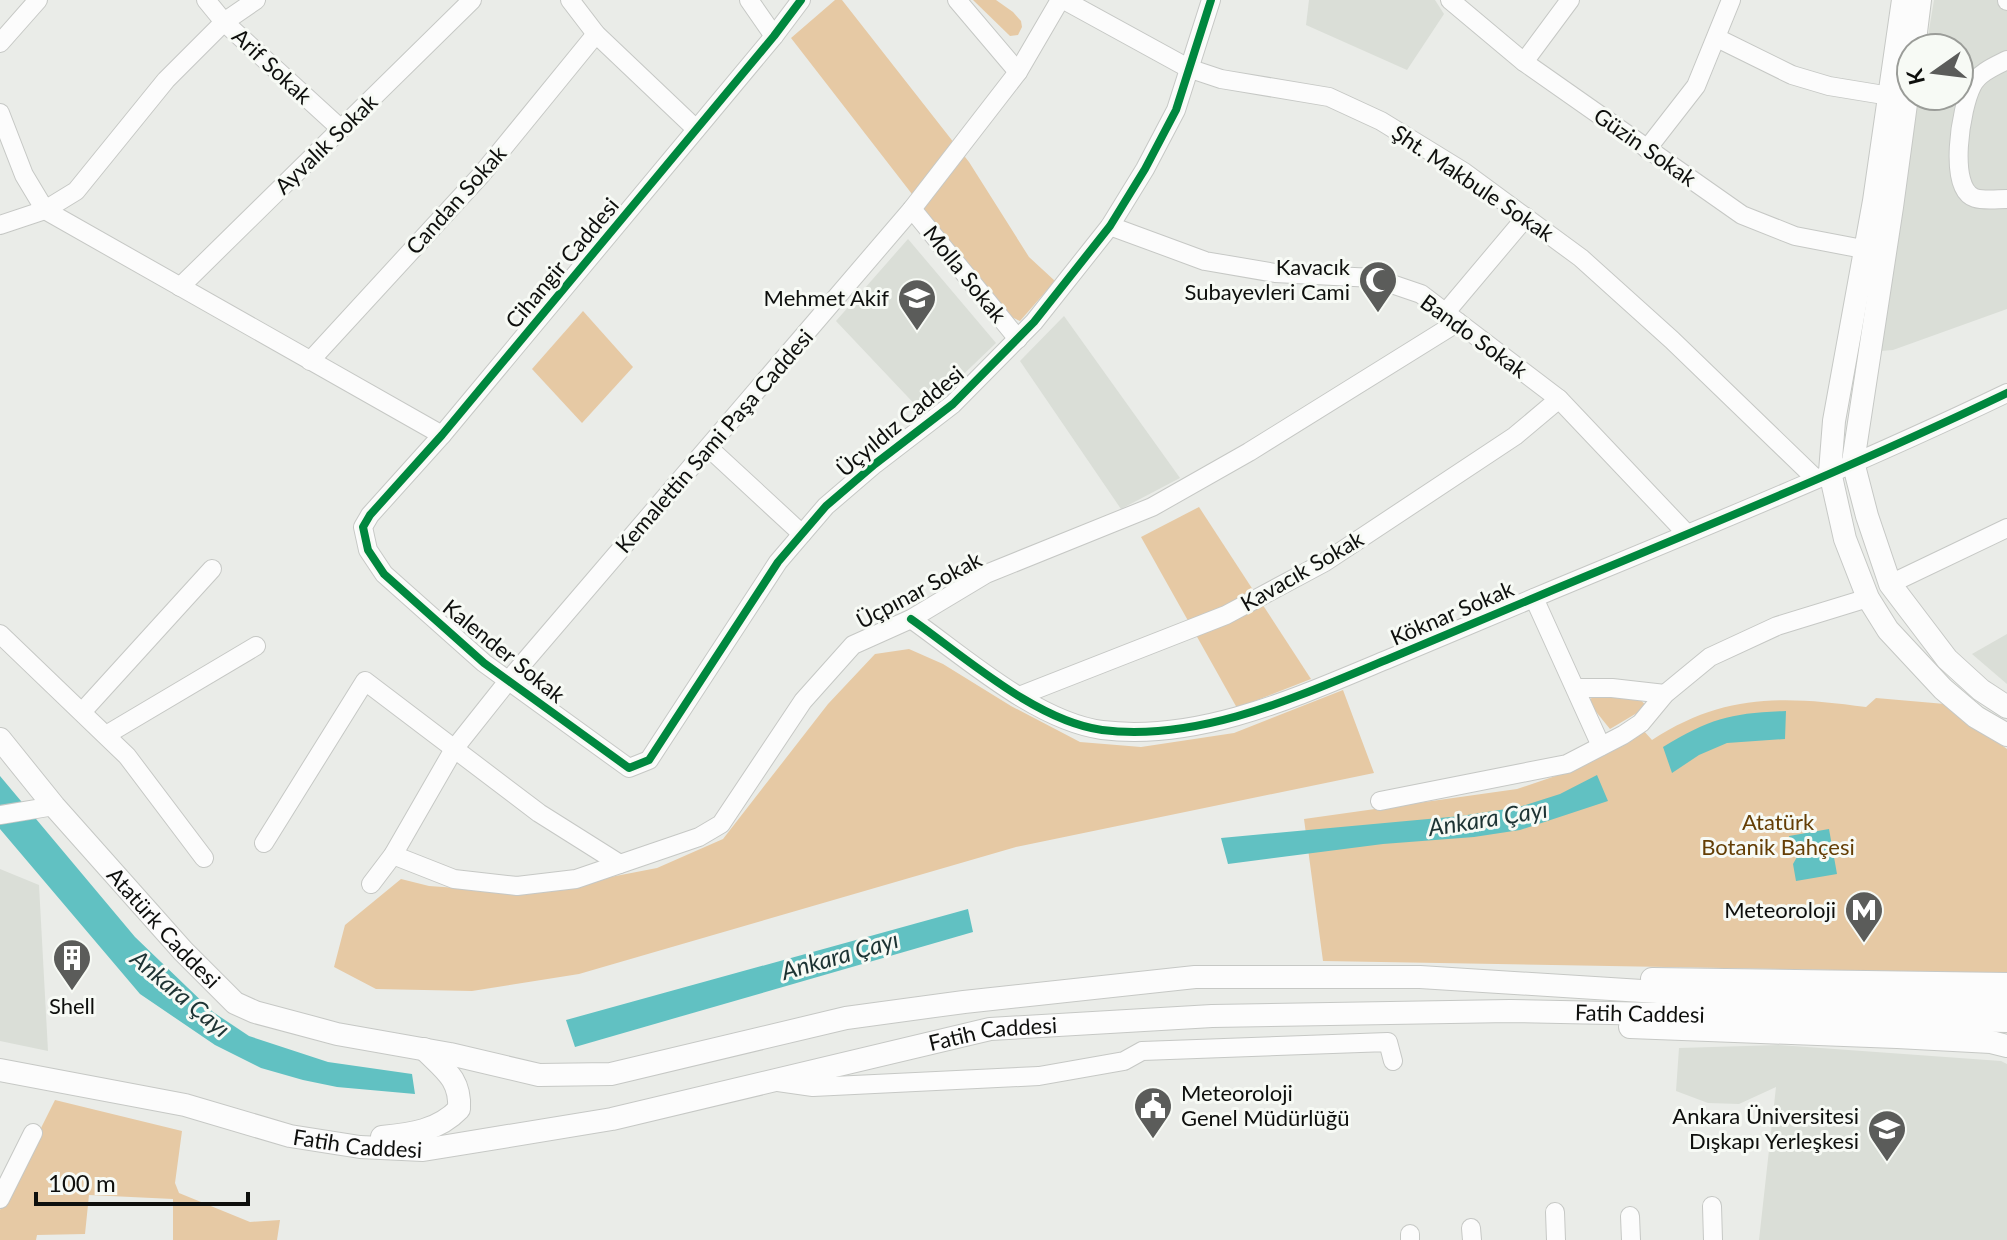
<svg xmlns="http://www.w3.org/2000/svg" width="2007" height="1240" viewBox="0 0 2007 1240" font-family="Lato,sans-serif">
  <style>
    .built { fill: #daded7 }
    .green { fill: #e6c9a4 }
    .water { fill: #61c1c2 }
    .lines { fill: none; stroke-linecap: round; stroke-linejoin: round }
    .minor-casing { stroke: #c6c8c5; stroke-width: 20 }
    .major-casing { stroke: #c6c8c5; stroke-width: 24 }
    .minor { stroke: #fcfcfc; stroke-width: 18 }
    .major { stroke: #fcfcfc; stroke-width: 22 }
    .cycleway-casing { stroke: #f7faf5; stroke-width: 13 }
    .cycleway { stroke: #00873e; stroke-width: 8 }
    .labels { text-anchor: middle; stroke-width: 6; stroke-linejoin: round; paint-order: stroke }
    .street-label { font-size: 22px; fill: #0e0f0d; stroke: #f7faf5 }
    .poi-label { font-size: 22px; fill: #0e0f0d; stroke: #f7faf5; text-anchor: end }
    .park-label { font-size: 22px; fill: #643e05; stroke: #f7faf5 }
    .water-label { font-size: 24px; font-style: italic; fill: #1d3333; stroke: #f7faf5 }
  </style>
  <rect width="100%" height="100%" fill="#eaece8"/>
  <g class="built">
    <path d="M1309,0H1435L1444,14L1407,70L1306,25Z"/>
    <path d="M1934,0H2007V309L1893,350L1881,351L1919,96H1959V48H1926Z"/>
    <path d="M908,239L996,343L923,413L836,321Z"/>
    <path d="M1064,316L1180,478L1121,509L1020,361Z"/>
    <path d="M2007,634V684L1972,654Z"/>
    <path d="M0,869L39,885L48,1051L0,1041Z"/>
    <path d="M1779,1045L2001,1061L2007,1064V1240H1759L1776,1087L1739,1104L1708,1103L1676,1091L1679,1048Z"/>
  </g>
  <g class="green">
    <path d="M835,0H842L969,162L1029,257L1055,281L1020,321L1005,314L791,38Z"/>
    <path d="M973,0H996L1013,12L1021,21L1022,27L1018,35L1010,36Z"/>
    <path d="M583,311L633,367L582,423L532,369Z"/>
    <path d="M1199,507L1311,679L1237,708L1141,537Z"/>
    <path d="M909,649L943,664L1011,706L1080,742L1141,747L1234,733L1343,690L1374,773L1016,847L579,974L472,991L376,989L334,967L345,925L401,879L429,886L528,893L657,868L723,839L828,704L875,654Z"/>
    <path d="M1601,693L1640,699L1647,707L1610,729L1593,708L1590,699Z"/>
    <path d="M1876,698L1945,704L2007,749V973L1323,961L1304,819L1517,789L1579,768L1643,730L1652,740C1724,693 1784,696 1866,707Z"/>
    <path d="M55,1100L182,1131L175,1183L179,1193L250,1222L280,1220L277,1240H173V1199L89,1195L85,1234L37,1235L36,1240H0V1210Z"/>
  </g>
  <g class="water">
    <path d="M1786,711L1785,739L1727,743L1699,755L1672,773L1663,747C1711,718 1731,713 1786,711Z"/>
    <path d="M1597,775L1608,801L1520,830L1474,837L1383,844L1228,864L1221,838L1461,816L1519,807L1560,794Z"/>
    <path d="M0,776L135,937L213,1012L249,1036L328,1062L412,1074L415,1094L337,1087L303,1080L261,1068L215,1045L140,994L0,829Z"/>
    <path d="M1829,829L1837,874L1796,881L1793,864L1797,857L1792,854L1789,836Z"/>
    <path d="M968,909L973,932L575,1047L566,1020Z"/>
  </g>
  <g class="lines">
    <defs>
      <g id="minor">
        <path d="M206,0L224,22L341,129"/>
        <path d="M570,0L596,34L696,129"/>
        <path d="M749,0L774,36"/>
        <path d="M801,0L774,36L442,435L370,515L363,527L368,550L384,574L484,663L629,768L649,760L778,562L826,506L875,464L953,404L1034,322L1110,226L1145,169L1176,110L1211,0"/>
        <path d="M957,0L1018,72"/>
        <path d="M1064,0L1188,68L1221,79L1329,97L1381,121L1464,172L1581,258L1672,340L1816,479"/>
        <path d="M1450,0L1524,62L1742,215L1795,236L1863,249"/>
        <path d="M2007,0V1"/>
        <path d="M1717,38L1792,75L1829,86L1890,96"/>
        <path d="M0,43L38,0"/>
        <path d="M2007,60C1995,66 1978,73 1972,86C1961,107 1947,189 1975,198C1984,201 1998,199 2007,199"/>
        <path d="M1524,62L1570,0"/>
        <path d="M0,113L24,175L45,210L442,435"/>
        <path d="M1647,149L1696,86L1731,0"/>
        <path d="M912,209L1018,339"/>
        <path d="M0,225L45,210L76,191L166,80L224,22L256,0"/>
        <path d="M1110,226L1205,261L1275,273L1374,278L1421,294L1559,399L1687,534"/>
        <path d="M180,287L472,0"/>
        <path d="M1446,312L1526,217"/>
        <path d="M310,361L481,175L596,34"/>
        <path d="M709,448L802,534"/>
        <path d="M1890,584L2007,528"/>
        <path d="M1534,598L1601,746"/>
        <path d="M911,619C965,657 1036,721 1102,730C1200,742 1299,696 1386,660C1440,637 1494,615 1548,592C1702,528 1857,465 2007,393"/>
        <path d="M0,634L127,756L204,858"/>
        <path d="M1576,688H1612L1665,694"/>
        <path d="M1019,696L1226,615L1325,562L1515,436L1559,399"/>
        <path d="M82,712L212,569"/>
        <path d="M106,735L256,646"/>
        <path d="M1380,801L1567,764L1623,735L1641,723L1665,694L1710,657L1777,626L1868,598"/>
        <path d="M0,815L54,806"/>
        <path d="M264,843L365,681L539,813L620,864"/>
        <path d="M393,855L454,879L517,886L576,879L699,837L721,824L803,701L853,645L911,619L986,574L1152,507L1249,452L1458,322"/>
        <path d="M371,884L393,855L454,749L508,681L912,209L1018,72L1060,0"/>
        <path d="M778,1082L813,1087L1039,1076L1124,1061L1142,1051L1388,1042L1393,1061"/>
        <path d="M0,1199L33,1133"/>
        <path d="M1712,1206L1713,1240"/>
        <path d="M1555,1212L1556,1240"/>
        <path d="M1630,1216L1631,1240"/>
        <path d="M1471,1228L1472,1240"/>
        <path d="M1410,1234V1240"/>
      </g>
      <g id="major">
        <path d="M1903,0L1874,201L1834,421L1830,472L1845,539L1868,598L1888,630L1943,689L1976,717L2007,735"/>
        <path d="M1914,48L1920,0"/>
        <path d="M1911,67L1892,207L1853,462L1867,516L1890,584L1947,659L1981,690L2007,707"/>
        <path id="s1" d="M0,739L54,806L183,951L235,1003L255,1012L337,1034L450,1054L539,1075L611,1074L846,1018L964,1002L1195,977H1420L1689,994L2007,1003"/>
        <path d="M1652,979L2007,984"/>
        <path d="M1630,1027L1897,1037L1991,1042L2007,1046"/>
        <path id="s2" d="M0,1070L185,1105L290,1136L360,1147L423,1150L612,1119L990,1029L1212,1016L1510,1011L2007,1021"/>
        <path d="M382,1137C411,1134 438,1131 459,1109C461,1079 444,1069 424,1049"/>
      </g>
    </defs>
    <use href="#minor" class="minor-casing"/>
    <use href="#major" class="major-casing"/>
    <use href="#minor" class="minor"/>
    <use href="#major" class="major"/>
    <defs>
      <g id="cycleway">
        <path d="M801,0L774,36L442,435L370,515L363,527L368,550L384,574L484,663L629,768L649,760L778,562L826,506L875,464L953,404L1034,322L1110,226L1145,169L1176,110L1211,0"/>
        <path d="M911,619C965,657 1036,721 1102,730C1200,742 1299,696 1386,660C1440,637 1494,615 1548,592C1702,528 1857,465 2007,393"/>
      </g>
    </defs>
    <use href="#cycleway" class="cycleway-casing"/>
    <use href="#cycleway" class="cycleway"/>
  </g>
  <defs>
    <symbol id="mosque-pin" viewBox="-11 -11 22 30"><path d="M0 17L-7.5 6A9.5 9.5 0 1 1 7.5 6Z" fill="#5b5c5a" stroke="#f7faf5"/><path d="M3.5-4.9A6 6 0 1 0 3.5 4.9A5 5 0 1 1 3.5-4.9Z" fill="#fff"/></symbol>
    <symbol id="school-pin" viewBox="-11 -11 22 30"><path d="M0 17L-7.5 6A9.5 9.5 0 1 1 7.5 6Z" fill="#5b5c5a" stroke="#f7faf5"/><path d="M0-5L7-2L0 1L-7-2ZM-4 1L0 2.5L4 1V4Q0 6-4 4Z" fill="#fff"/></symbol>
    <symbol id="metro-pin" viewBox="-11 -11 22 30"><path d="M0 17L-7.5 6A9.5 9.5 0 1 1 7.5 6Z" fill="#5b5c5a" stroke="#f7faf5"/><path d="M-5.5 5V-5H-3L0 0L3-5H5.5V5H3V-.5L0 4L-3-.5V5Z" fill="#fff"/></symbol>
    <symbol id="building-pin" viewBox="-11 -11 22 30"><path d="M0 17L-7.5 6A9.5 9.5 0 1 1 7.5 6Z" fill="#5b5c5a" stroke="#f7faf5"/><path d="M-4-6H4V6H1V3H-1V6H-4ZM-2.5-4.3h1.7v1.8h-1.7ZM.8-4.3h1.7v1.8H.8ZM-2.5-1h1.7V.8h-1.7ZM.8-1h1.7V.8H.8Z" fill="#fff"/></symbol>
    <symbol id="civic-pin" viewBox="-11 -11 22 30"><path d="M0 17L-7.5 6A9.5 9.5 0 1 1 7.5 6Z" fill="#5b5c5a" stroke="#f7faf5"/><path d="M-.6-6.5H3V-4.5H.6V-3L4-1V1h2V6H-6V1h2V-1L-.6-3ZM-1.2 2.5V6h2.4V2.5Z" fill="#fff"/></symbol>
    <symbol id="university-pin" viewBox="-11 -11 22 30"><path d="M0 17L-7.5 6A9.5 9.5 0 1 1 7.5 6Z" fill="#5b5c5a" stroke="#f7faf5"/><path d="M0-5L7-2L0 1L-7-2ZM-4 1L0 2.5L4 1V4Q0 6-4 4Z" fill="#fff"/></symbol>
  </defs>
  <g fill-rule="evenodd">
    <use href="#mosque-pin" x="1356" y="258" width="44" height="60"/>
    <use href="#school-pin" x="895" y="276" width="44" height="60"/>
    <use href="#metro-pin" x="1842" y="888" width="44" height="60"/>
    <use href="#building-pin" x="50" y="936" width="44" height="60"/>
    <use href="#civic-pin" x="1131" y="1084" width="44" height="60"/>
    <use href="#university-pin" x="1865" y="1107" width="44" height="60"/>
  </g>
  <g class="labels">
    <g class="street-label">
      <text transform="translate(272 66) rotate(43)" y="8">Arif Sokak</text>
      <text transform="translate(326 144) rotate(-44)" y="8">Ayvalık Sokak</text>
      <text transform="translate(1645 147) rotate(35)" y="8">Güzin Sokak</text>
      <text transform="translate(1473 183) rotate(34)" y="8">Şht. Makbule Sokak</text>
      <text transform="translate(456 200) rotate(-48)" y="8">Candan Sokak</text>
      <text transform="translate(562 263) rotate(-50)" y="8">Cihangir Caddesi</text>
      <text transform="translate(965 274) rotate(51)" y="8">Molla Sokak</text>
      <text transform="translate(1474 336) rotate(36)" y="8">Bando Sokak</text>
      <text transform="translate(900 421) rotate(-40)" y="8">Üçyıldız Caddesi</text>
      <text transform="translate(714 441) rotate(-49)" y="8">Kemalettin Sami Paşa Caddesi</text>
      <text transform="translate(1302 571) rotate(-30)" y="8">Kavacık Sokak</text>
      <text transform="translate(919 590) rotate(-28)" y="8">Üçpınar Sokak</text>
      <text transform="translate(1452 613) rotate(-23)" y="8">Köknar Sokak</text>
      <text transform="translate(504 651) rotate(39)" y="8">Kalender Sokak</text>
      <text dy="8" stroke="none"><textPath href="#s1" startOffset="250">Atatürk Caddesi</textPath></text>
      <text dy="8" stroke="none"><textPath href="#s2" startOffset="1662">Fatih Caddesi</textPath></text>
      <text dy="8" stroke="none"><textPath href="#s2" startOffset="1014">Fatih Caddesi</textPath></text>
      <text dy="8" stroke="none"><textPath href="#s2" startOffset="366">Fatih Caddesi</textPath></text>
    </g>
    <g class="poi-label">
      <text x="1350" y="275">Kavacık<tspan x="1350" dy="25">Subayevleri Cami</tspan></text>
      <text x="889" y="306">Mehmet Akif</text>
      <text x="1836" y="918">Meteoroloji</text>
      <text x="72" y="1014" text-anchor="middle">Shell</text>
      <text x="1181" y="1101" text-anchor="start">Meteoroloji<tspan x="1181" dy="25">Genel Müdürlüğü</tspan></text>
      <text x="1859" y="1124">Ankara Üniversitesi<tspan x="1859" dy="25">Dışkapı Yerleşkesi</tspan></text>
    </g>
    <g class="park-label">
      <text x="1778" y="830">Atatürk<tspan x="1778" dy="25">Botanik Bahçesi</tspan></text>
    </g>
    <g class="water-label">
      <text transform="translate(1488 819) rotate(-9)" y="8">Ankara Çayı</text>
      <text transform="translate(840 956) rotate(-16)" y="8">Ankara Çayı</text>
      <text transform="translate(180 994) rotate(40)" y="8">Ankara Çayı</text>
    </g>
  </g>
  <g transform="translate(1935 72) rotate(256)"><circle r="38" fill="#f7faf5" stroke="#9a9c98" stroke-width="2"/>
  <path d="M0-6L14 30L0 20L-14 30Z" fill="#5b5c5a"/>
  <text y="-12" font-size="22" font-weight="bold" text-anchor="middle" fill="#0e0f0d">K</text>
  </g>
  <path d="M36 1192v12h212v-12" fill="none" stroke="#0e0f0d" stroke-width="4"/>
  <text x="48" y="1192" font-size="24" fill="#0e0f0d" stroke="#f7faf5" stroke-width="6" paint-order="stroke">100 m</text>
</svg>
